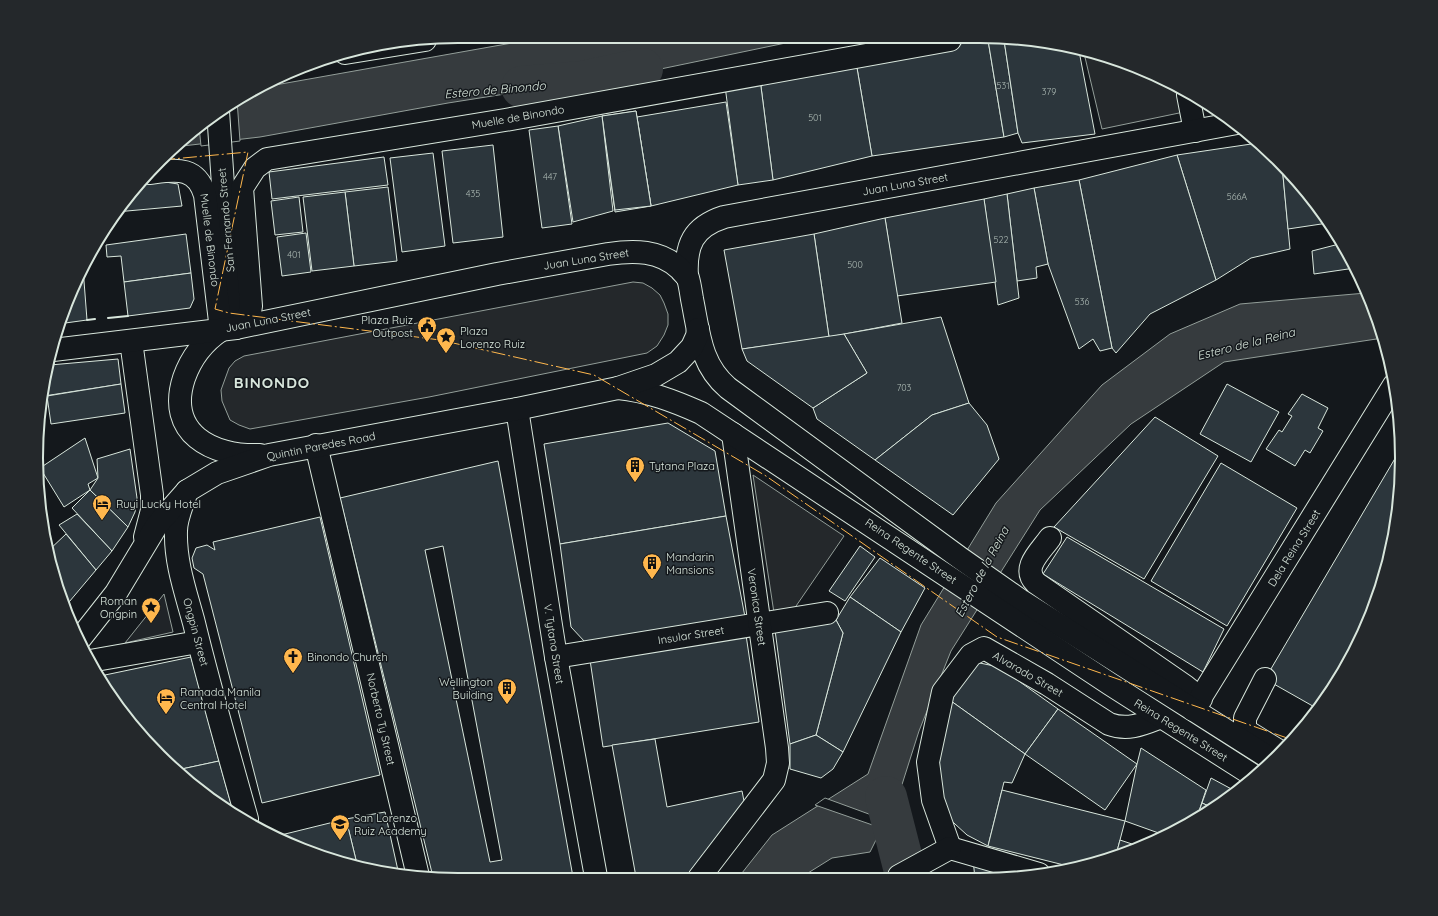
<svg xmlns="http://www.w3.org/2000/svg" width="1438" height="916" viewBox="0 0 1438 916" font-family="Quicksand,sans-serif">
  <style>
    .green { fill: #202428; stroke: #939e99 }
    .parking { fill: #24282b; stroke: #939e99 }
    .water { fill: #363b3e; stroke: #939e99 }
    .pier { fill: #14181c; stroke: #939e99 }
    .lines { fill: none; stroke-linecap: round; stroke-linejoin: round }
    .river { stroke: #363b3e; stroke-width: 42 }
    .building { fill: #2c363c; stroke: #d8e6dc; fill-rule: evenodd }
    .minor-casing { stroke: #d8e6dc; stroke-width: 24 }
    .major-casing { stroke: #d8e6dc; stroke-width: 24 }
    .minor { stroke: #14181c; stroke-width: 22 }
    .major { stroke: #14181c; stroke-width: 22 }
    .wall { stroke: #d8e6dc; stroke-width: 2 }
    .power { stroke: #ffb74d; stroke-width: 1; stroke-dasharray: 14 3 2 3; stroke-linecap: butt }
    .labels { text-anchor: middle; stroke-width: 3; stroke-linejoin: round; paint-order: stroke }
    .number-label { font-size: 9px; fill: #adbab4 }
    .street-label { font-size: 11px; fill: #d8e6dc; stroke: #14181c }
    .poi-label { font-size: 11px; fill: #d8e6dc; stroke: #14181c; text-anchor: start }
    .water-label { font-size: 12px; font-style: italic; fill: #d8e6dc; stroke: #14181c }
    .district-label { font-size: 15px; font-weight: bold; letter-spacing: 1px; fill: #d8e6dc; stroke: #14181c }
    .rim { fill: none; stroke: #d8e6dc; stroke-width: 2 }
  </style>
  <rect width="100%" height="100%" fill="#14181c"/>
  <path class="green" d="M164,594L173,632L125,643Z"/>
  <g class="parking">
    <path d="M1084,53L1142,68L1208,107L1102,129Z"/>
    <path d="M633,282L643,283L652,288L660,295L664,303L668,314V325L664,335L657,346L647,353L429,397L250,429L239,425L230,420L222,401L221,390L229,368L235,361L244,356Z"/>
    <path d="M753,475L844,536L794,609L774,613Z"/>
  </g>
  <g class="water">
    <path d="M529,40H800L651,71L448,103L260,137L174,147L180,141L223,107L264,87Z"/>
    <path d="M1366,293L1380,323L1383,338L1224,362L1131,424L1040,510L951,651L919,731L899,794L870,852L832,858L800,878H738L772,835L868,774L921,625L996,503L1102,385L1170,334L1240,304Z"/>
  </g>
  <g class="pier">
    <path d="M237,100L240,141L201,146L199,126L223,107Z"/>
    <path d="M825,798L888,821L884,829L815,805Z"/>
  </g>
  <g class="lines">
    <g class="river">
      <path d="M522,87L582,82L642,69"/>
      <path d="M886,797L907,879"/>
    </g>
  </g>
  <g class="building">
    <path d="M982,40H988L1004,137L872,156L856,62Z"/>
    <path d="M988,40H1004L1018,133L1004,137Z"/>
    <path d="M1004,40H1035L1079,51L1095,134L1022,143L1018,133Z"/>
    <path d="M856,62L872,156L773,180L760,79Z"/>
    <path d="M760,79L773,180L738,185L725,86Z"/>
    <path d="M726,102L738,185L651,206L637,117Z"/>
    <path d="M636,111L651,206L615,212L602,116Z"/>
    <path d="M636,111L651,206L615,210L602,116Z"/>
    <path d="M602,116L613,211L573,222L558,126Z"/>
    <path d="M558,126L572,224L542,228L529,130Z"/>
    <path d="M1258,143L1282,165L1290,249L1251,258L1216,280L1177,155Z"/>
    <path d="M493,145L503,237L453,243L442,151Z"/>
    <path d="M433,153L445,246L402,252L390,158Z"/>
    <path d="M1177,155L1216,280L1150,314L1116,353L1112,348L1079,180Z"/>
    <path d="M384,157L388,185L272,199L269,172Z"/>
    <path d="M1282,165L1297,180L1328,223L1288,229Z"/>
    <path d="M1079,180L1112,348L1100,351L1093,339L1079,349L1048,264L1034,188Z"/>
    <path d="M159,181L178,184L182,206L116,212L123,201L140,184Z"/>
    <path d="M388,187L397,261L354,266L345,192Z"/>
    <path d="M1034,188L1048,264L1036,267L1037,278L1017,281L1007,194Z"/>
    <path d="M345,192L354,266L312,271L303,197Z"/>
    <path d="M1007,194L1019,298L998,305L984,199Z"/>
    <path d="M299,197L303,232L275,235L271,201Z"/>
    <path d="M984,199L996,282L897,296L885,218Z"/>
    <path d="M885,218L902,323L829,337L814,234Z"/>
    <path d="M306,233L311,272L282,276L277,237Z"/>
    <path d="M186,234L191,273L124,282L121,256L107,257L106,245Z"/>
    <path d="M814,234L829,337L742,349L724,250Z"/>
    <path d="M1343,243L1355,268L1314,274L1312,251Z"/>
    <path d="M83,268L87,320L58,324V322Z"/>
    <path d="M191,273L194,299L190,308L128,316L124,282Z"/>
    <path d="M941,317L969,403L932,415L875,460L817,419L813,408L867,373L844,334Z"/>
    <path d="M844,334L867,373L813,408L747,361L742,349Z"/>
    <path d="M118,359L121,384L44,396L50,365Z"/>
    <path d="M121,384L125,413L51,424L47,396Z"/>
    <path d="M1227,384L1279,412L1251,462L1200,434Z"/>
    <path d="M1302,394L1328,408L1318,428L1323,431L1310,453L1305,450L1295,466L1266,449L1279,430L1282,432L1292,416L1288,414Z"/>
    <path d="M969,403L987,425L999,459L953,515L875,460L932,415Z"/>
    <path d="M1155,417L1218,456L1144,579L1054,527Z"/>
    <path d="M668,423L715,451L726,516L560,544L544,444Z"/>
    <path d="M85,438L98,478L88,484L90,490L64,507L40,468Z"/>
    <path d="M130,449L137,498L135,512L128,527L90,490L98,478L97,459Z"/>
    <path d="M1400,450L1401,486L1388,567L1358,645L1318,709L1265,679Z"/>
    <path d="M498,461L573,877H433L340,498ZM443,546L502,860L490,862L425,550Z"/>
    <path d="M1221,463L1297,508L1227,626L1151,581Z"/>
    <path d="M90,490L128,527L112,551L72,508Z"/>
    <path d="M77,514L112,551L96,570L59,525Z"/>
    <path d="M726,516L745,617L585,642L571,627L560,544Z"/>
    <path d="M320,517L380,775L262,803L203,574L194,568L192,558L196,548L207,545L215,550L213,542Z"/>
    <path d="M66,534L96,570L64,608L52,572L58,567L47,552Z"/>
    <path d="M1067,537L1224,629L1203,672L1043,574Z"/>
    <path d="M860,546L875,557L845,601L829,591Z"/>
    <path d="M880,558L925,588L901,632L850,597Z"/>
    <path d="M850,597L901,632L843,752L816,735L843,633L836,620Z"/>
    <path d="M836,620L843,633L816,735L790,744L775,630Z"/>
    <path d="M746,635L759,722L603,747L590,660Z"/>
    <path d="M191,657L219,761L177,770L141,736L109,694L105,675Z"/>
    <path d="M975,662L999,667L1058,709L1025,754L951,701Z"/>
    <path d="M105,675L108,693L98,676Z"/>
    <path d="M951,701L1025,754L1012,783L1004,782L988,846L967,835L943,813L935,762Z"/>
    <path d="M1058,709L1137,764L1105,810L1025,754Z"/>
    <path d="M816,735L843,752L833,769L821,778L790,769V744Z"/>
    <path d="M655,739L667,807L742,791L744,801L685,878L636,877L612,745Z"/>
    <path d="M1141,748L1206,790L1197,817L1167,836L1125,821L1137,764Z"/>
    <path d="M219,761L233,811L201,793L177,770Z"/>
    <path d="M1211,778L1237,792L1213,808L1202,803Z"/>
    <path d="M1002,790L1125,821L1116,855L1089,866L1076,868L988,846Z"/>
    <path d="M1202,803L1213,808L1197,817Z"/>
    <path d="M385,812L399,875L357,864L346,819Z"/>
    <path d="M346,819L357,864L297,848L277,836Z"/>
    <path d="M1120,840L1138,846V847L1116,855Z"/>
    <path d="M973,859L1024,876L1008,879H975Z"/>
  </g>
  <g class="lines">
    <defs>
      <g id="minor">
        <path d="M345,53L425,40"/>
        <path d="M1188,95L1195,131"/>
        <path d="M218,111L223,185L236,328"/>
        <path d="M149,173C175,170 196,165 205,195L221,330"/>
        <path d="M687,277C685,245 693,227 724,217L1237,123"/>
        <path d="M236,328C244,321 250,317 251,306L242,188L255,168L267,159L505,120L950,40"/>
        <path d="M517,409L556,657L596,877"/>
        <path d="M316,445L418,876"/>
        <path d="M187,491C183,503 176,518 176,531C175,563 186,593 194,623C210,689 229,754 247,819"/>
        <path d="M1050,538C1040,552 1021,568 1036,583L1185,686L1201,699"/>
        <path d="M556,657L827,613"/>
        <path d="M1265,679L1245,718V728L1248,732L1279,751"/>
        <path d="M1193,710L1394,385"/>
        <path d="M950,848L933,800L928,762L943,692L971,655L984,648L1047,684L1109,724C1128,731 1143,724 1161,717"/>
        <path d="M950,848L1039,874"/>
        <path d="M899,876L950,848"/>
        <path d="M699,878L774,780L778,763L777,748L733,434"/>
      </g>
      <g id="major">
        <path d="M221,330C203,342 191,358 184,378C166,433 212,457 260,455"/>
        <path d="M131,341L152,495V510L145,537"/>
        <path d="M53,350L236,328L497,274L608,254C634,250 660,250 680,269C682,272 686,275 688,278C690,285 691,293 692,299C699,333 700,364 728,388L960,558L1020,600L1271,759"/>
        <path d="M618,388C648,391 674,401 701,413L1110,684L1254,776"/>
        <path d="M79,640L116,593L157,525L187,491L217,473L269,455L517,409L618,388L656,375L678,362L692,347L697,336L698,329"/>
        <path d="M90,661L198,642"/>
      </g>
    </defs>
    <use href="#minor" class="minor-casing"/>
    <use href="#major" class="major-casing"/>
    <use href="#minor" class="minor"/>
    <use href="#major" class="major"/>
    <g class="wall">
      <path d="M108,318L128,316"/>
      <path d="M87,320L95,319"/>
    </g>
    <path class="power" d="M161,160L248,152L215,309L229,313L440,340L594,375L766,476L997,637L1290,739"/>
  </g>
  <defs>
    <symbol id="civic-pin" viewBox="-11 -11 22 30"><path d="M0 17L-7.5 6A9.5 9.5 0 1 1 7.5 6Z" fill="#ffb74d" stroke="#14181c"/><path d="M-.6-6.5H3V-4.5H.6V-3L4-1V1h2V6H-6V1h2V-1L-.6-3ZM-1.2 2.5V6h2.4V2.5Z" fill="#111"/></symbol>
    <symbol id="sight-pin" viewBox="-11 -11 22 30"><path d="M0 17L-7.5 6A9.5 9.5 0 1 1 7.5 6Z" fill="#ffb74d" stroke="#14181c"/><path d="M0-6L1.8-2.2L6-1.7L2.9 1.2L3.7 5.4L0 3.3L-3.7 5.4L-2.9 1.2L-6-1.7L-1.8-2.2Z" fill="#111"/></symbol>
    <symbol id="building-pin" viewBox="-11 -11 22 30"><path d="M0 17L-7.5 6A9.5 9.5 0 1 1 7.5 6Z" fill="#ffb74d" stroke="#14181c"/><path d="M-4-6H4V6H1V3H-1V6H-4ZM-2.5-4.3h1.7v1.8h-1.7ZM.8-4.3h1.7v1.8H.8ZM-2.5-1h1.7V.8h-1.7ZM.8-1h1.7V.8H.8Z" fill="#111"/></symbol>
    <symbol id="hotel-pin" viewBox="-11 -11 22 30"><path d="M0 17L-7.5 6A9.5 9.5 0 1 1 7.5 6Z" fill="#ffb74d" stroke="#14181c"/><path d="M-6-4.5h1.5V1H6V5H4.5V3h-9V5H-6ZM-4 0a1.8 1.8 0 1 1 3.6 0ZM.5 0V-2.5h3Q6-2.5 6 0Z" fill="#111"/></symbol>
    <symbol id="church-pin" viewBox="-11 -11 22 30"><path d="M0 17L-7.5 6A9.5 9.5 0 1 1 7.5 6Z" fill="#ffb74d" stroke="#14181c"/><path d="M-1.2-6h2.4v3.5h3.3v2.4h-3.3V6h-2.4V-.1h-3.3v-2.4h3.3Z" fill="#111"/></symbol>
    <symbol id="school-pin" viewBox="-11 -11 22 30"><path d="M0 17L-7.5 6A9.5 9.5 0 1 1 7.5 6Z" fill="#ffb74d" stroke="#14181c"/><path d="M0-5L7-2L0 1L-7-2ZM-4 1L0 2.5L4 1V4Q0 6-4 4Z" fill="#111"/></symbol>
  </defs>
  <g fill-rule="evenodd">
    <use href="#civic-pin" x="416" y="315" width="22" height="30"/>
    <use href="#sight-pin" x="435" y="326" width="22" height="30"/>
    <use href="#building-pin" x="624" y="455" width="22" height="30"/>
    <use href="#hotel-pin" x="91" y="493" width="22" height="30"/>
    <use href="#building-pin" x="641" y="552" width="22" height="30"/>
    <use href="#sight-pin" x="140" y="596" width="22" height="30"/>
    <use href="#church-pin" x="282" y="646" width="22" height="30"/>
    <use href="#building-pin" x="496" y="677" width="22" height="30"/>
    <use href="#hotel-pin" x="155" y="687" width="22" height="30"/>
    <use href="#school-pin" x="329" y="813" width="22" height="30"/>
  </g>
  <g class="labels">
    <g class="number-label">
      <text x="1003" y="89">531</text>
      <text x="1049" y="95">379</text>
      <text x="815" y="121">501</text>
      <text x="550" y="180">447</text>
      <text x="473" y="197">435</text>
      <text x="1237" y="200">566A</text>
      <text x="1001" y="243">522</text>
      <text x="294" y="258">401</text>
      <text x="855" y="268">500</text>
      <text x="1082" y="305">536</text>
      <text x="904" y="391">703</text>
    </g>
    <g class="street-label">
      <text transform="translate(518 117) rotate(-10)" y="4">Muelle de Binondo</text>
      <text transform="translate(905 184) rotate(-10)" y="4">Juan Luna Street</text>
      <text transform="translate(226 220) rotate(-95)" y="4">San Fernando Street</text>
      <text transform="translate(210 240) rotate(83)" y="4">Muelle de Binondo</text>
      <text transform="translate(586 259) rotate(-9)" y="4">Juan Luna Street</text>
      <text transform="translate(268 320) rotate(-11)" y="4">Juan Luna Street</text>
      <text transform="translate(321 446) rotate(-11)" y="4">Quintin Paredes Road</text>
      <text transform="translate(1294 548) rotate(-58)" y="4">Dela Reina Street</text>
      <text transform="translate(911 551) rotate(34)" y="4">Reina Regente Street</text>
      <text transform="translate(757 607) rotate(82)" y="4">Veronica Street</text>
      <text transform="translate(196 632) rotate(75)" y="4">Ongpin Street</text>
      <text transform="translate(691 635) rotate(-9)" y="4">Insular Street</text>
      <text transform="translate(554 644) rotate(81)" y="4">V. Tytana Street</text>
      <text transform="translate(1028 674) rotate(30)" y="4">Alvarado Street</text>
      <text transform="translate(381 719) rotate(77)" y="4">Norberto Ty Street</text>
      <text transform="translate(1181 730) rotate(32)" y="4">Reina Regente Street</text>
    </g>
    <g class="poi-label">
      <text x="413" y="324" text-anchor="end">Plaza Ruiz<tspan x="413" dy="13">Outpost</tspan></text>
      <text x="460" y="335">Plaza<tspan x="460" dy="13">Lorenzo Ruiz</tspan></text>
      <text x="649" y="470">Tytana Plaza</text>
      <text x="116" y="508">Ruyi Lucky Hotel</text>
      <text x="666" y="561">Mandarin<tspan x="666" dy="13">Mansions</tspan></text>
      <text x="137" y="605" text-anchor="end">Roman<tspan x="137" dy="13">Ongpin</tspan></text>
      <text x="307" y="661">Binondo Church</text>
      <text x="493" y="686" text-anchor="end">Wellington<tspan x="493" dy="13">Building</tspan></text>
      <text x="180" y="696">Ramada Manila<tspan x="180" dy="13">Central Hotel</tspan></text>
      <text x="354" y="822">San Lorenzo<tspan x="354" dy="13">Ruiz Academy</tspan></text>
    </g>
    <g class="water-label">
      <text transform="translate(495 90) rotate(-5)" y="4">Estero de Binondo</text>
      <text transform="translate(1246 344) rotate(-14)" y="4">Estero de la Reina</text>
      <text transform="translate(982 572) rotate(-62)" y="4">Estero de la Reina</text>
    </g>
    <g class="district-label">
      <text x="272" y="388">BINONDO</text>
    </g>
  </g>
  <path d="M0 0H1438V916H0ZM458 43H980A415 415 0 0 1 1395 458V458A415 415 0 0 1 980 873H458A415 415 0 0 1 43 458V458A415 415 0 0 1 458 43Z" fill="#24282b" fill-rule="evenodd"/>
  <path class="rim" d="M458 43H980A415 415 0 0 1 1395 458V458A415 415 0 0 1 980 873H458A415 415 0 0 1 43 458V458A415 415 0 0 1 458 43Z"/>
</svg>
